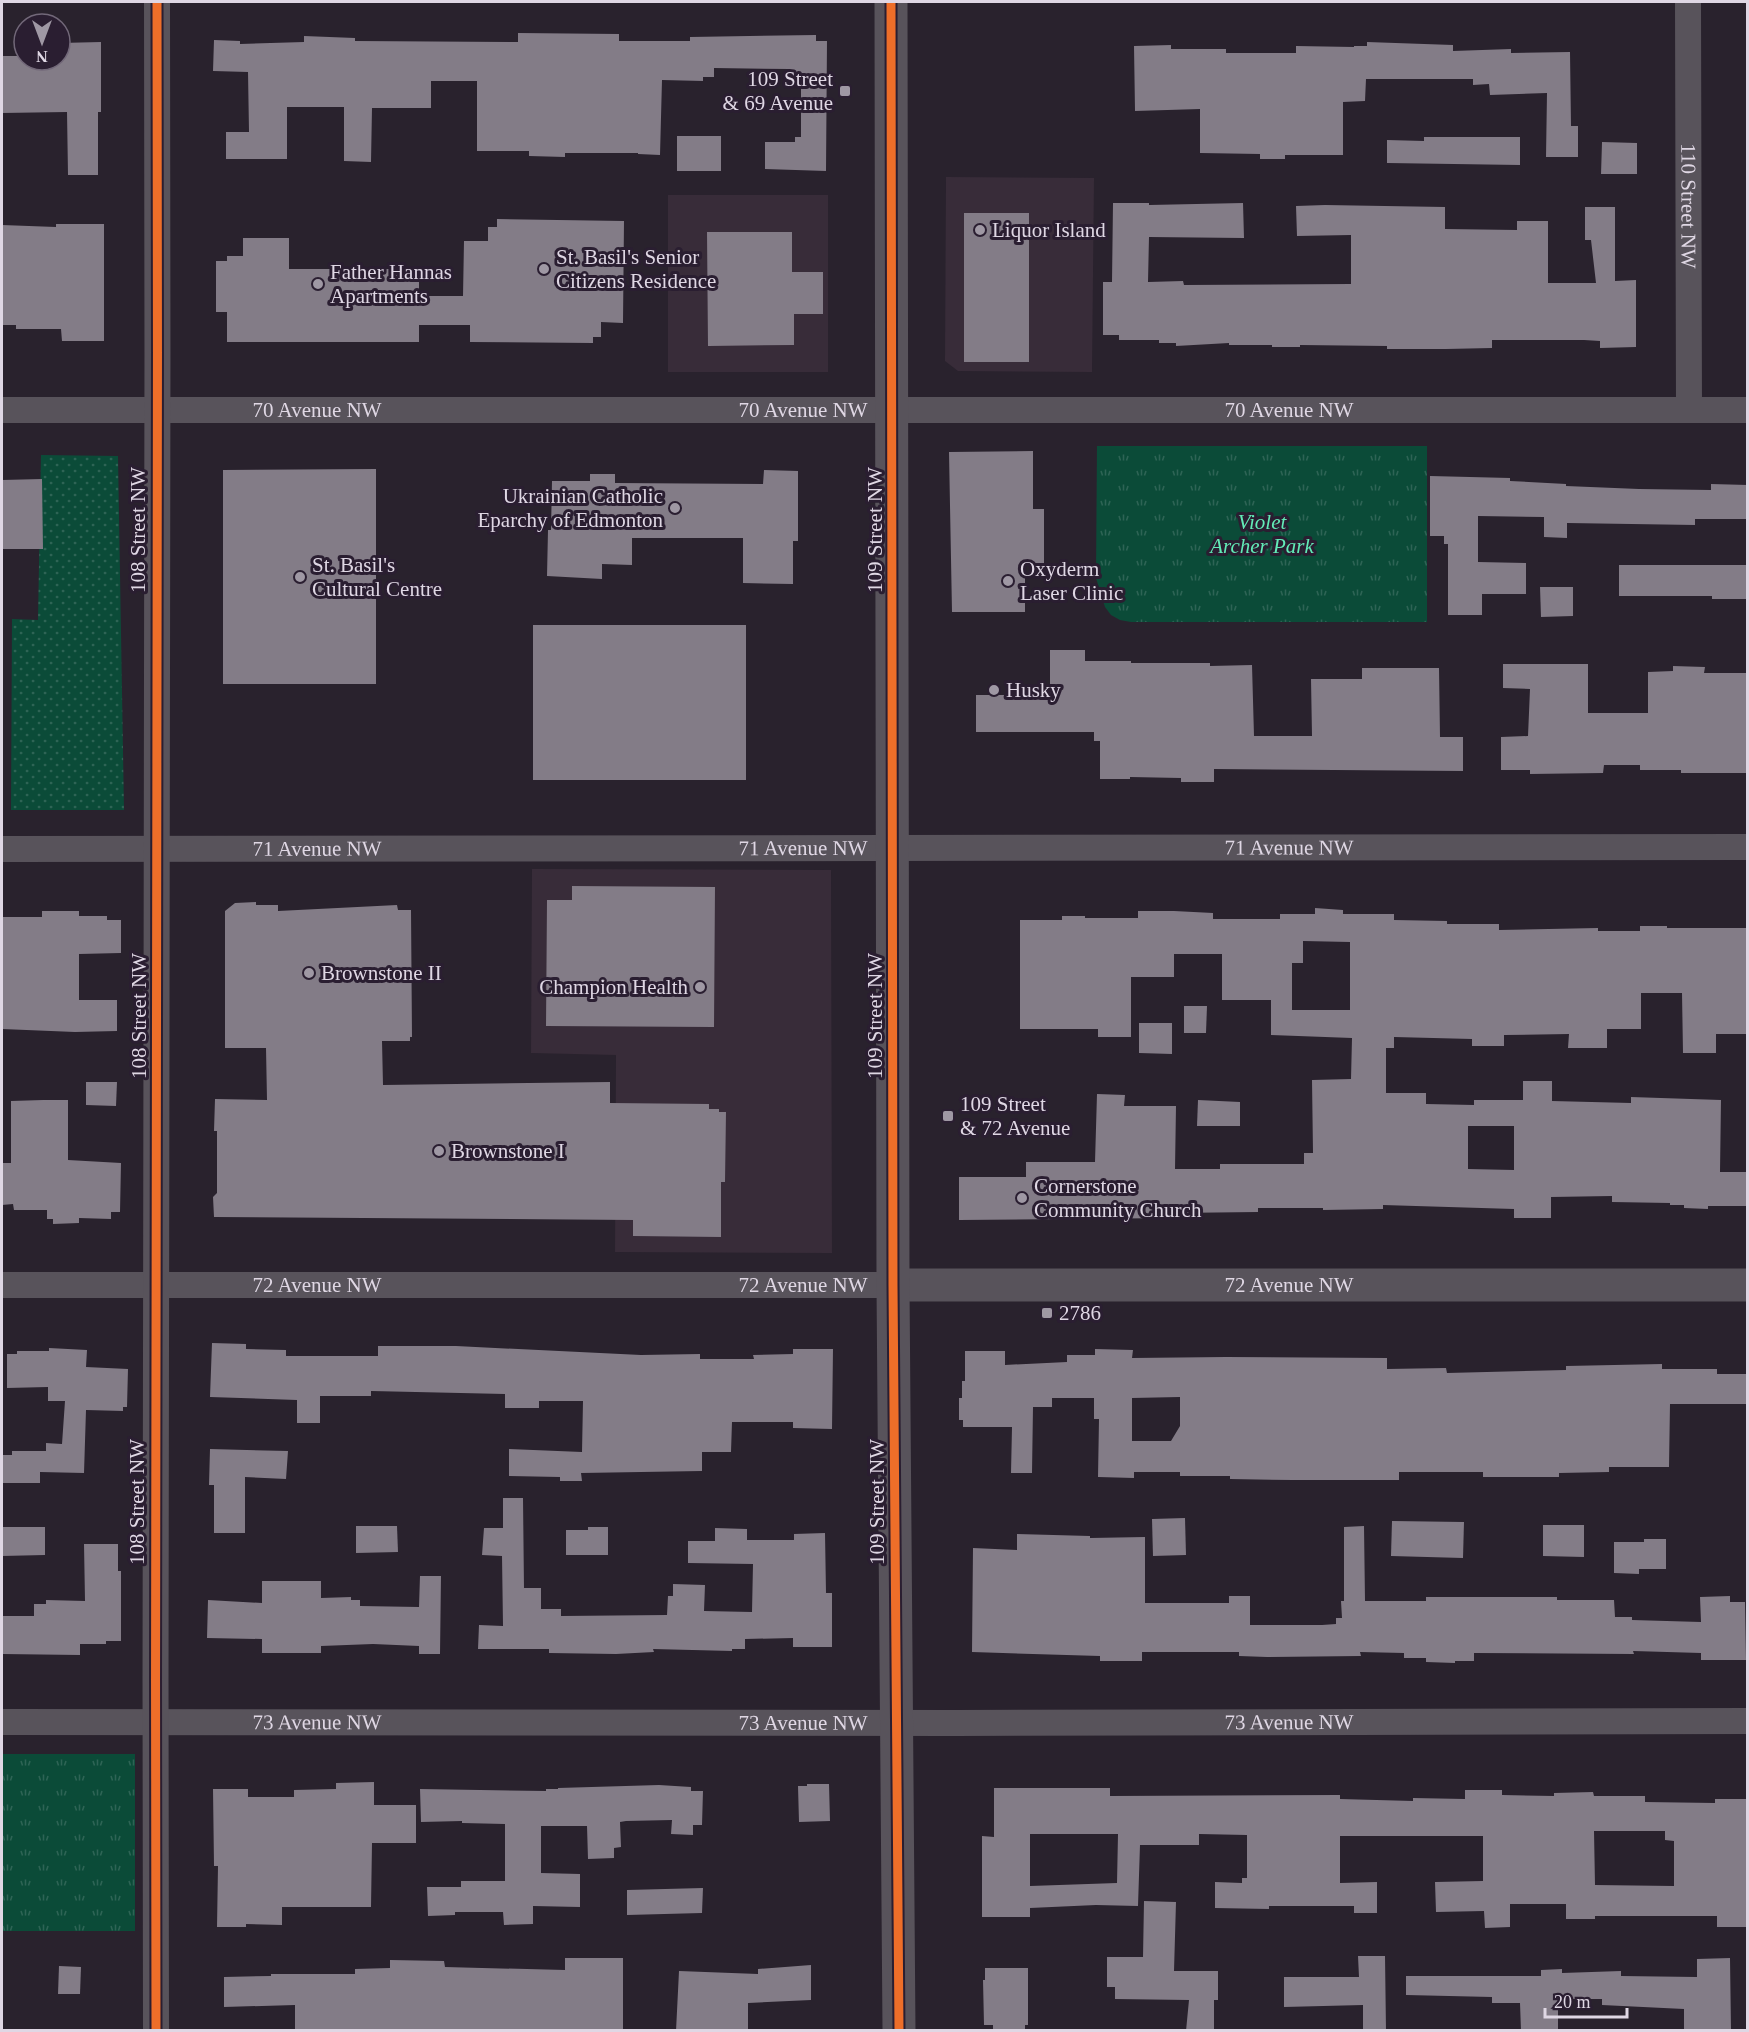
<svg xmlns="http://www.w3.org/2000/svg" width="1749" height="2032" viewBox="0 0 1749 2032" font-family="'Times New Roman',serif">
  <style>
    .commercial { fill: #382c39 }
    .grass { fill: url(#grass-dots) }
    .park { fill: url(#park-tufts) }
    .building { fill: #837c87; fill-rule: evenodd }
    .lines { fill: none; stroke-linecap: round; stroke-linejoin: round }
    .minor { stroke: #58535b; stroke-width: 26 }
    .tertiary { stroke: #58535b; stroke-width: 33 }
    .secondary { stroke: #58535b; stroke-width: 33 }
    .cycleway-casing { stroke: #2a1e31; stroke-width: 13 }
    .cycleway { stroke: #ee6e29; stroke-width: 9 }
    .poi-dot { fill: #9f98a4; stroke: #2a1e31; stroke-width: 2 }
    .labels { text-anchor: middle; stroke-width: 6; stroke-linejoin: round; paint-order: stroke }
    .poi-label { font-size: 21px; fill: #dfd7e4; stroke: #2a1e31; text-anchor: start }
    .street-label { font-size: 21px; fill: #dfd7e4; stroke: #2a1e31 }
    .park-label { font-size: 21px; font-style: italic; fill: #62ebb7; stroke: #2a1e31 }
  </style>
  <defs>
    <pattern id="grass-dots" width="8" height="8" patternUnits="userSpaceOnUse" patternTransform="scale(1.5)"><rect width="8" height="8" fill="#0b4b38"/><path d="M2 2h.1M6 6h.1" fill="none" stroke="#2e6455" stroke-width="1.8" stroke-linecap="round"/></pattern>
    <pattern id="park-tufts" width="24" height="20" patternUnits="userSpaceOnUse" patternTransform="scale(1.5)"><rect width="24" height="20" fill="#0b4b38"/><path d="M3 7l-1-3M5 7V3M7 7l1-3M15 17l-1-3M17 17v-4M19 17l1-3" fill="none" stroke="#2e6455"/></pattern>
  </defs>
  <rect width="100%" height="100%" fill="#29222d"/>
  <g class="commercial">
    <path d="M946,177L1094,178L1092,372L958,371L945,361Z"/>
    <rect x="668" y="195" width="160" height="177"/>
    <path d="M532,869L831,870L832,1253L615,1252L616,1055L531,1053Z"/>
  </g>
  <path class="grass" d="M41,455L118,456L124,810H11L12,619L38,620Z"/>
  <g class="park">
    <path d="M1097,446H1427V622H1131L1120,620L1111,615L1105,607L1096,578Z"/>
    <rect x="2" y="1754" width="133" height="177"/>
  </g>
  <g class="building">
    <path d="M518,33L619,34V41H690V37L816,35V41H827L826,171L765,169V142H795V137H801V85H790V69L714,68V77H703V81L662,80L660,155L638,154V153H565V157L529,156V151H477V81H431V108H372L371,162L344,161V107H287V159H226V132H249L248,72L213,71L214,40L240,41V44L304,42V36L355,38V41L518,42Z"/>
    <path d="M101,42V112H98V175H68L67,112L2,113V56H24V60H60V43Z"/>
    <path d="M1367,42L1453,45V51L1511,49V53L1570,52L1571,126H1578V157H1546L1547,93L1490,95L1489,84L1473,85V79H1366L1365,101L1343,102V155H1285V159H1260V154L1200,153V109L1135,111L1134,46L1171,45V49H1226V53H1296V46L1354,47V46H1367Z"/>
    <rect x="677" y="136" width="44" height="35"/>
    <path d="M1424,137H1520V165L1387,163V140L1424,141Z"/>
    <path d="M1602,142L1637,143V174H1601Z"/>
    <path d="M1113,203H1149V205L1243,203L1244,238L1149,237L1148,282L1183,281L1184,285L1351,284V235L1297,236L1296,206L1325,205L1445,207V229L1517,230V221H1548V283H1596L1591,240H1585V207H1615V281L1636,280V347L1600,348V341L1584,340H1492V348L1446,349H1387V346L1300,345V347H1272V345H1229V343L1176,346V343H1159V340H1119V335H1103V282H1112Z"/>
    <rect x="964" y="213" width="65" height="149"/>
    <path d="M497,219L624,221L623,323L601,322V337H593V343L470,342V325H419V342H227V312H216V261H227V256H243V238H289V269H419V296H463L464,241H488V227H497Z"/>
    <path d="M56,224H104V341H62L61,329H16V325H2V225L56,227Z"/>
    <path d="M707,232H792V272H823V314H794V345L708,346Z"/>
    <path d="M1033,451V509H1044V563H1025V612H952L949,452Z"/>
    <path d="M376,469V684H223V470Z"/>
    <path d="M764,470L798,471V541H793V584L743,583V538H632V565L602,564V579L547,576L548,530H551L552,481H590V474H615V483L763,484Z"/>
    <path d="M1430,476L1510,478V481L1566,484V486L1639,489L1711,490V484L1748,485V519H1695V525L1567,523V538L1544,537V517L1478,516V562L1526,563V594H1482V615H1448V544H1444V536H1430Z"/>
    <path d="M42,479L43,549H2V480Z"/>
    <path d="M1619,565H1748V599H1712V596H1619Z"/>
    <path d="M1540,587H1573V616L1541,617Z"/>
    <rect x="533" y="625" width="213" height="155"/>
    <path d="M1050,650H1085V661H1131V663H1210V666L1252,665L1254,736H1312L1311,679H1362V668H1439L1440,737H1463V771L1214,769V782H1181V778L1130,777V779H1100V741H1094V732H976V695H1050Z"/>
    <path d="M1503,664H1588V713H1648V672L1673,671V666L1705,667L1704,673H1748V773H1681V770H1640V765H1604L1603,773L1530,774V770H1501V737L1528,736L1530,689L1503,688Z"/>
    <path d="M572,886L715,887L714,1027L546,1026L547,900H572Z"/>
    <path d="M256,902V905H278V911L397,905L398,910H411L412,1037H410V1041H382L383,1085L610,1082V1103L709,1104V1109H719V1112H726L725,1182H721V1237L633,1236V1220L214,1217L213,1197L217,1193V1131H214L215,1099L267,1100L266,1048H225V911L235,903Z"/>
    <path d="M1315,908L1343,910V914H1394V920L1447,921V924H1499V930L1598,928V931H1640V926H1667V928H1748V1034H1716V1053H1683L1682,993H1641V1029H1607V1048H1568L1569,1034L1504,1035V1046H1472V1039L1394,1037V1048H1386V1093H1426V1104L1474,1105V1100H1523V1081H1552V1101L1631,1103V1097L1721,1100L1720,1172H1748V1206H1708V1209L1684,1208V1205H1670V1203L1612,1202V1196L1551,1197V1218H1514V1209L1383,1205V1209L1323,1210V1208H1258V1212L1174,1213V1218L959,1220V1177H1026V1162H1095L1097,1094L1125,1095L1124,1106H1176L1175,1169H1220V1164H1304V1153H1313L1312,1080L1351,1079L1352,1038L1271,1035V1000H1222V954H1174V977H1131V1037H1098V1029H1020V920H1062V916H1085V918H1138V911H1174L1213,913V919H1280V914H1315ZM1303,941L1350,942V1010H1292V963H1303ZM1468,1126H1514V1170L1468,1169Z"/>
    <path d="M42,911H79V916H107V920H121V953L79,954V1000H117V1031L75,1032L2,1029V917H42Z"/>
    <path d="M1184,1006H1207L1206,1033H1184Z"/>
    <path d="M1139,1023H1172V1054L1139,1053Z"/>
    <path d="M86,1082H117L116,1106L86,1105Z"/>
    <path d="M43,1100H68V1160L121,1163L120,1212H111V1219L79,1218V1223L53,1224V1219H47V1210H14L13,1204L2,1205V1163H11V1101Z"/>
    <path d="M1198,1100L1240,1102V1126H1197Z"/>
    <path d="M212,1343L246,1344V1349L286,1350V1356H378V1346H456L641,1355L700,1354V1359H754L753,1355L793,1354V1349H833L832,1429L793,1428V1422H732L731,1452H702V1471L581,1473L582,1481H560V1477L509,1476V1449L582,1452L583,1401H539V1408H505V1394L371,1391V1396H320V1423H297V1400L210,1397Z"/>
    <path d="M49,1348L87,1350L86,1367L128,1369L127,1407H123V1411L86,1410L84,1473L40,1472V1483H2V1455H12V1451H46V1443L62,1444L65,1401H48V1387L7,1388V1354H17V1351H49Z"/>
    <path d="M1095,1349L1133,1350L1132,1358L1226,1357L1387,1358V1369L1446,1368L1447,1373L1566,1370V1366L1662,1364V1369H1717V1374H1748V1404H1670L1669,1467H1609V1472L1559,1473V1477H1483V1472H1399V1480H1293L1230,1479V1476H1180V1472H1134V1478L1098,1477L1099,1419H1094V1398H1052V1407H1033L1032,1473H1011L1012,1427H963V1420H959V1398H962V1381H965V1351H1005V1365L1067,1362V1355H1095ZM1180,1397V1426L1171,1441H1132V1398Z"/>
    <path d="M210,1449L288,1451L286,1479L245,1477V1533H214V1485H209Z"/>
    <path d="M503,1498H523L524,1588H541V1609H561V1616L667,1615L668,1596H673V1584L705,1585L704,1611L752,1612L753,1564L688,1563V1541H715V1528L747,1529V1540H794V1534L825,1533L826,1593H832V1647H793V1638L745,1639V1649H732V1651L653,1649L654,1652L616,1654L549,1653V1649H478L479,1625L503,1626L502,1556L482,1555L484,1528H503Z"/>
    <path d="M1185,1518L1186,1555L1153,1556L1152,1519Z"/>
    <path d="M1392,1521L1464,1522L1463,1558L1391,1556Z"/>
    <path d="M1543,1525H1584V1557L1543,1556Z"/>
    <path d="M356,1526H397L398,1552L356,1553Z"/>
    <path d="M1364,1526L1365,1601H1426V1597H1557V1600H1614L1615,1617H1632V1620L1701,1622L1700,1597L1730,1596V1602H1745L1746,1660H1701V1653L1633,1651L1634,1654L1474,1653V1661H1455V1663L1426,1662V1658H1404V1653L1360,1652L1361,1656L1267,1657L1239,1656V1652H1142V1661H1100V1656L972,1652L973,1548L1017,1550V1534L1090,1536V1538L1145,1537V1603H1229V1596H1250V1625H1322L1336,1624V1618H1342L1341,1601H1344V1527Z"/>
    <path d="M2,1527H45V1555L2,1556Z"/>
    <path d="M588,1527H608V1555H566V1530H588Z"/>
    <path d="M1644,1539H1666V1569H1639V1574L1614,1573V1542H1644Z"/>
    <path d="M84,1544H118V1571H121V1641H106V1644H80V1655L2,1654V1616H34V1604H46V1600L85,1601Z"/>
    <path d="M420,1576H441L440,1654H419V1646L373,1644L321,1646V1653H262V1639L207,1638L208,1600L262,1603V1581H321V1598L351,1597V1600H360V1606L419,1607Z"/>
    <path d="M374,1782V1805H416V1843H372L371,1907H282V1925L246,1924V1927H217L218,1866H214L213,1789H248V1797H294V1790L336,1789V1783Z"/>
    <path d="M807,1784H829L830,1821L799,1822L798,1786H807Z"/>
    <path d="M659,1785L691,1787V1791H703L702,1825H693V1835L671,1834L672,1820L626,1821L620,1822L621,1847L614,1848V1858L588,1859L587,1826H541V1873L580,1874V1907L533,1906V1924L504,1925L503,1912H455V1915L428,1916L427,1887H461V1881H505V1824L462,1823V1821L421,1822L420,1789L546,1791V1789H558V1788Z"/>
    <path d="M994,1788H1110V1796L1340,1795V1799L1413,1801V1798L1465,1799V1790H1502V1795L1554,1796V1793L1593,1792L1594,1796H1645V1802L1715,1803V1799H1748V1927H1717V1916H1595V1919H1566V1904H1510V1927L1485,1928L1484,1911L1436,1912L1435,1882L1483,1881V1836H1340V1883L1377,1882V1913H1354V1906H1269V1909L1215,1908V1882L1242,1883V1878H1247V1835L1199,1834V1845H1140L1138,1906L1096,1905L1030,1908V1917H982V1836L994,1837ZM1594,1831H1665V1840L1674,1841V1886L1595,1885ZM1030,1834H1118L1117,1883L1030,1886Z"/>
    <path d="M703,1888L702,1913L627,1915V1890Z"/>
    <path d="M1144,1901L1176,1902L1174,1971H1218V2000H1214V2031H1186L1189,2000L1115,1999V1987H1107V1957H1143Z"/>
    <path d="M1358,1956H1385L1386,2031H1363V2005L1284,2007V1977H1359Z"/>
    <path d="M565,1958H623V2031H295V2005L224,2007V1977L271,1976V1974H355V1969L390,1968V1960L444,1961L445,1967L565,1970Z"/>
    <path d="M1730,1958L1731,2031H1684V2009L1602,2005V1999H1558V2031H1521L1520,2003H1492V1997L1406,1995V1976H1541V1970L1562,1969V1973L1621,1971V1976L1697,1977V1959Z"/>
    <path d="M811,1965V2000L748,2003V2031H676L679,1971L758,1974V1969Z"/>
    <path d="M59,1966L81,1967L80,1994H58Z"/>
    <path d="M985,1968H1028V2025H1025V2031H993V2025H984L983,1980H985Z"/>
  </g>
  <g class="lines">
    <g class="minor">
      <path id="s1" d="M1688,2L1689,410"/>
      <path id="s2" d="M2,410H1748"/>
      <path id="s3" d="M2,849L1748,847"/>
      <path id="s4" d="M2,1285H893"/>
      <path id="s5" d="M2,1722L955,1723L1748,1721"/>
      <path d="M156,2030C154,1354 159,678 157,2"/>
    </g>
    <path class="tertiary" id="s6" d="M893,1285H1748"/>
    <path class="secondary" d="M891,2L893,1285L899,2030"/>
    <defs>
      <g id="cycleway">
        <path d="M891,2L893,1285L899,2030"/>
        <path d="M156,2030C154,1354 159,678 157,2"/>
      </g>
    </defs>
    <use href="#cycleway" class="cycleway-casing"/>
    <use href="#cycleway" class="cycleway"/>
  </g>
  <g class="poi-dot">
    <rect x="839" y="85" width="12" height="12" rx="3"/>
    <circle cx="980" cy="230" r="6"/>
    <circle cx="544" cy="269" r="6"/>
    <circle cx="318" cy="284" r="6"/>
    <circle cx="675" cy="508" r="6"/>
    <circle cx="300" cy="577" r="6"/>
    <circle cx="1008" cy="581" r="6"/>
    <circle cx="994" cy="690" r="6"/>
    <circle cx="309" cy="973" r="6"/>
    <circle cx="700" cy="987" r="6"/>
    <rect x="942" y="1110" width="12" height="12" rx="3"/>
    <circle cx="439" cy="1151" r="6"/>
    <circle cx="1022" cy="1198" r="6"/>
    <rect x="1041" y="1307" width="12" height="12" rx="3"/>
  </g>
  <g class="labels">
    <g class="poi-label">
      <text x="833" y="86" text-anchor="end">109 Street<tspan x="833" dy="24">&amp; 69 Avenue</tspan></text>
      <text x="992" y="237">Liquor Island</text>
      <text x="556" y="264">St. Basil's Senior<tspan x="556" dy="24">Citizens Residence</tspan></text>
      <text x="330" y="279">Father Hannas<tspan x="330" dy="24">Apartments</tspan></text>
      <text x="663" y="503" text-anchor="end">Ukrainian Catholic<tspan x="663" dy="24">Eparchy of Edmonton</tspan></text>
      <text x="312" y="572">St. Basil's<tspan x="312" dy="24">Cultural Centre</tspan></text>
      <text x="1020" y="576">Oxyderm<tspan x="1020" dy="24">Laser Clinic</tspan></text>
      <text x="1006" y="697">Husky</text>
      <text x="321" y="980">Brownstone II</text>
      <text x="688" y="994" text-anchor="end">Champion Health</text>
      <text x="960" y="1111">109 Street<tspan x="960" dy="24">&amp; 72 Avenue</tspan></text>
      <text x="451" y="1158">Brownstone I</text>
      <text x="1034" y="1193">Cornerstone<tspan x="1034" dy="24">Community Church</tspan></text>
      <text x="1059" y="1320">2786</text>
    </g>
    <g class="street-label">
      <text dy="7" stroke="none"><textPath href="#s1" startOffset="204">110 Street NW</textPath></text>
      <text dy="7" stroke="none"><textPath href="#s2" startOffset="315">70 Avenue NW</textPath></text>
      <text dy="7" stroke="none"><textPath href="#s2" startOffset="1287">70 Avenue NW</textPath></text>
      <text dy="7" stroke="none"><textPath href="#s2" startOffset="801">70 Avenue NW</textPath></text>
      <text transform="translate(138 530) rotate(-90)" y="7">108 Street NW</text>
      <text transform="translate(875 530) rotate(-90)" y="7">109 Street NW</text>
      <text dy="7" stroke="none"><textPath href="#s3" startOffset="801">71 Avenue NW</textPath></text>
      <text dy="7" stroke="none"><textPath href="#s3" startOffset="1287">71 Avenue NW</textPath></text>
      <text dy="7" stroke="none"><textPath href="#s3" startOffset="315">71 Avenue NW</textPath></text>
      <text transform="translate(139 1016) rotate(-90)" y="7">108 Street NW</text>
      <text transform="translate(875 1016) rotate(-90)" y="7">109 Street NW</text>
      <text dy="7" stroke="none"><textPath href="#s4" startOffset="315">72 Avenue NW</textPath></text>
      <text dy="7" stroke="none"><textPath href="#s4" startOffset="801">72 Avenue NW</textPath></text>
      <text dy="7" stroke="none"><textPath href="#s6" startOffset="396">72 Avenue NW</textPath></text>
      <text transform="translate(137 1502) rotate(-90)" y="7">108 Street NW</text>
      <text transform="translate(877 1502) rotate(-90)" y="7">109 Street NW</text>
      <text dy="7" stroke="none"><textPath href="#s5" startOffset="315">73 Avenue NW</textPath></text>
      <text dy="7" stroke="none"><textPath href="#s5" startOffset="1287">73 Avenue NW</textPath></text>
      <text dy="7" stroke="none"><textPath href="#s5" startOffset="801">73 Avenue NW</textPath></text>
    </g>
    <g class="park-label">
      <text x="1262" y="529">Violet<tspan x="1262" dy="24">Archer Park</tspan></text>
    </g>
  </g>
  <rect width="1749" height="2032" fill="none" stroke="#dfd7e4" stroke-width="6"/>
  <g transform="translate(42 42) rotate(180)"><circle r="28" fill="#2a1e31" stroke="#726879" stroke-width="1.5"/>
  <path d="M0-4.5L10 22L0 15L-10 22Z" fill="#9f98a4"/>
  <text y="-9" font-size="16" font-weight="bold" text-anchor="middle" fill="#dfd7e4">N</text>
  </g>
  <path d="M1545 2008v9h82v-9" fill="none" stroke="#dfd7e4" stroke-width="3"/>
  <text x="1554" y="2008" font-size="18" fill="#dfd7e4" stroke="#2a1e31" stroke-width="4.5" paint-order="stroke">20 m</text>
</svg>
